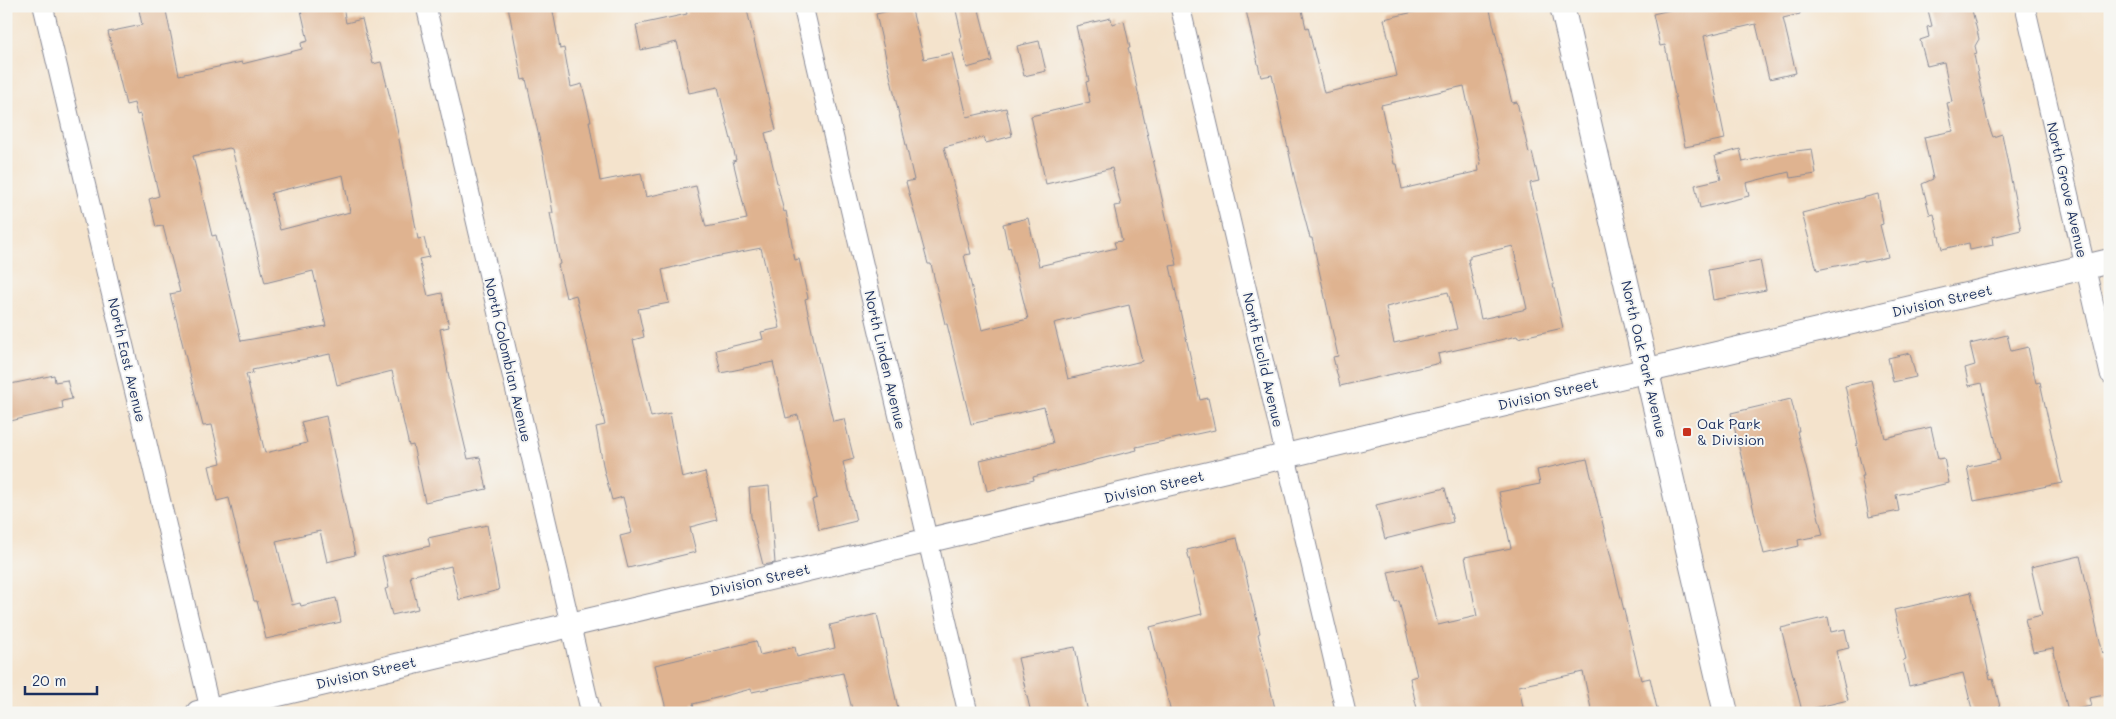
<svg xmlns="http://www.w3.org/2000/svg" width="2116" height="719" viewBox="0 0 2116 719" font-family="Mali,sans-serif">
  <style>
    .building { fill: #dfb390; fill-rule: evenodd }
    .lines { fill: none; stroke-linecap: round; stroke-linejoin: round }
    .minor-casing { stroke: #888995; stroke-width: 21 }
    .tertiary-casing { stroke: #888995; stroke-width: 26 }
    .minor { stroke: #fff; stroke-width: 19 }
    .tertiary { stroke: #fff; stroke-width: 24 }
    .poi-dot { fill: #c8321e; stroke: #f6f6f2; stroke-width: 2 }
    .labels { text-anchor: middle; stroke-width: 4; stroke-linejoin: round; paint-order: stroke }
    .street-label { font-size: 14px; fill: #1b2f5e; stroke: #f6f6f2 }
    .poi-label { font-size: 14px; fill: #1b2f5e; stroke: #f6f6f2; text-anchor: start }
  </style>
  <rect width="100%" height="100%" fill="#f6f6f2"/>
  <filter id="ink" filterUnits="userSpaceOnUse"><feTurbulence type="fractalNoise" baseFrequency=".02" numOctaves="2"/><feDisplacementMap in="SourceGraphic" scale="10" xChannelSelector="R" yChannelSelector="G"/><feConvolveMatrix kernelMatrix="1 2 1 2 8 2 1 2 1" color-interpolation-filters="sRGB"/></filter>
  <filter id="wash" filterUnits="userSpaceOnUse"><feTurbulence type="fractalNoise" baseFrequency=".0096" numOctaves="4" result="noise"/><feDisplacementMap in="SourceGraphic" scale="20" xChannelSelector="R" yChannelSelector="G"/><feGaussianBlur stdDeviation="1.12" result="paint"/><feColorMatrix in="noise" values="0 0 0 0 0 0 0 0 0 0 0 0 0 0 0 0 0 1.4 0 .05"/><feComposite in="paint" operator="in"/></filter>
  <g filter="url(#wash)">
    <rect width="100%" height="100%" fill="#f4e3cc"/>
    <g id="blocks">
      <g class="building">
        <path d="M157,6H165L179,75L242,62V64L302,49L301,43L308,41L300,6H343L346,23L362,19L373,64L381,62L394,113L418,239L424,238L429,257L419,259L428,296L442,293L449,327L440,329L450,383L468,459L480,457L487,489L425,502L413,445L409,446L392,371L337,385L330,354L252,370L253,373L246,374L265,453L307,443L301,422L326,416L355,555L327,562L320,531L276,541L292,605L300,603L301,606L336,598L341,622L266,639L257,601H254L241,549L229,498L217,501L209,466L221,463L212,425L203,426L170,294L180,292L163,226L156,227L149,199L159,196L140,114L137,115L134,103L126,105L108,32L142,25L139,10ZM229,148L232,149L265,283L313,271L326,326L241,341L216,235L212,236L193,156ZM343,175L350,212L280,230L271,193Z"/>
        <path d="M508,6H552L560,49L564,48L571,87L582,84L591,121H589L600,181L641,173L646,197L696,186L706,227L747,219L733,161L736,160L718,87L689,93L677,42L641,50L636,25L687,14L685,6H746L776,130L765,133L784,212L786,211L795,260L799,259L808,298L805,299L816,350L833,421L844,419L854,459L843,462L856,521L819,530L812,500L817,498L798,415L786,418L773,362L721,373L716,350L763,339L761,332L780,328L761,248L715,257L662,270L669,303L638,309L644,337L633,340L651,417L670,413L682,478L705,472L717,520L690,527L696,552L628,568L620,536L632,533L623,497L612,500L604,470L596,427L605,425L576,295L566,298L558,265L560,264L550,213H553L543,155L526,79L522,80Z"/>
        <path d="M907,6H911L924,59L952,53L967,117L1006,108L1012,136L986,143L984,137L944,147L971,254L964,255L982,330L1028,319L1010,247L1008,248L1003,224L1028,218L1039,266L1116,248L1114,242L1122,241L1114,206L1121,205L1112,168L1046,184L1031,116L1090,102L1086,82L1089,81L1076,26L1111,18L1112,24L1124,21L1130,48H1128L1177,265L1170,266L1200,400L1208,398L1215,430L1136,447L1137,450L1092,461V462L1033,477L1034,480L987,491L980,460L1053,443L1044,407L971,424L947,324H945L931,264H928L906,182L914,180L876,14ZM1129,305L1142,361L1068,379L1054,323Z"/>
        <path d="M955,6H978L992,61L967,68L960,38L962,37Z"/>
        <path d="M1245,6H1301L1306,28L1308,27L1324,93L1397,76L1384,19L1439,6H1489L1512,103L1517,102L1529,153L1532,152L1539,181L1530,183L1563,328L1518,338L1517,336L1438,354L1440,363L1340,386L1333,357L1338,356L1328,311L1312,238H1310L1296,185L1272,75L1261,77ZM1464,86L1481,164L1478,165L1479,171L1402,189L1397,164H1394L1381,105ZM1513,246L1527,309L1481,319L1468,259H1470V256ZM1448,292L1457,329L1394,343L1386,307Z"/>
        <path d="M1669,6H1799L1800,14L1783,18L1796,73L1769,79L1756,24L1704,36L1725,139L1685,147L1665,45L1660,46L1653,14L1670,10Z"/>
        <path d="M1927,6H1971L1979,39L1975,46L1977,54L1974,55L1988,123L1993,137L2002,134L2021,230L1992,237L1993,245L1970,250L1969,243L1942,249L1934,214L1930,215L1922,184L1933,179L1924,137L1953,131L1947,103L1952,102L1944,62L1927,66L1920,40L1929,37L1927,27L1932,26Z"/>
        <path d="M1039,41L1046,71L1024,76L1017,46Z"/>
        <path d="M1740,149L1743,162L1780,153L1812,149L1816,174L1790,178L1789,172L1746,183L1749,196L1700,208L1695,185L1721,179L1715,156Z"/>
        <path d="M1878,194L1883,224L1880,225L1888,257L1865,262L1864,260L1817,270L1802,213Z"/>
        <path d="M1760,260L1766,290L1713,300L1708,270Z"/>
        <path d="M2007,335L2011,351L2028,347L2036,383L2040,382L2062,483L1974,501L1967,467L2000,460L1982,383L1969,386L1965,368L1975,365L1970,344Z"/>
        <path d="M1910,353L1916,377L1893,382L1888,358Z"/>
        <path d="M54,375L55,382L67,380L72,399L62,401L63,409L6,422V385Z"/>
        <path d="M1871,380L1885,438L1931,427L1938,459L1944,458L1949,483L1896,495L1899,511L1869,517L1861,476H1864L1856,444H1858L1845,386Z"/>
        <path d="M1791,399L1799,431H1797L1823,535L1798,540L1799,546L1764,554L1731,413Z"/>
        <path d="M1587,459L1641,680L1650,678L1658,713H1592L1583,672L1519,686L1524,713H1418L1410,678L1417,676L1399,601L1395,602L1388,572L1423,565L1438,625L1477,616L1465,557L1511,548L1499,492L1540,484L1537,470Z"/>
        <path d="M769,486L775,563L763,565L751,517L749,488Z"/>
        <path d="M1445,488L1453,522L1385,539L1376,505Z"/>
        <path d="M487,525L499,590L459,600L451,566L410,576L418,609L392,615L385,589L389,588L382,557L430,546L428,538Z"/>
        <path d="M1237,538L1260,633L1258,634L1276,713H1171L1150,627L1202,614L1187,550Z"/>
        <path d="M2080,556L2103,654L2106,653L2110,670V694L2089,698L2091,706L2068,711L2053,648L2033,652L2025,619L2042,615L2031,567Z"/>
        <path d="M1971,592L1990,679L1993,678L2000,707L1976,713H1973L1963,673L1909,686L1903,660L1906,659L1894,610Z"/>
        <path d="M877,614L899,713H853L843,673L752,692L751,689L693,704L695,713H667L655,665L756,641L760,655L795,647L797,657L835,648L830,625Z"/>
        <path d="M1828,617L1831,632L1845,629L1849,648L1836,651L1848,700L1802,711L1781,628Z"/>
        <path d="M1075,647L1088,713H1031L1018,658Z"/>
      </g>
    </g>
  </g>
  <g filter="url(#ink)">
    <use href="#blocks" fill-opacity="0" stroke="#888995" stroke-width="1"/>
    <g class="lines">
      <defs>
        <g id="minor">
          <path d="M43,6L211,713"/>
          <path d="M426,6L591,713"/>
          <path d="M803,6L968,713"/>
          <path d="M1180,6L1346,713"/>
          <path d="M2025,6L2110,374"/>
        </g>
        <g id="tertiary">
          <path d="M1562,6L1726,713"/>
          <path d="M198,713L2110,261"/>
        </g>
      </defs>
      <use href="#minor" class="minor-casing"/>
      <use href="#tertiary" class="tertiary-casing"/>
      <use href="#minor" class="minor"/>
      <use href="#tertiary" class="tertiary"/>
    </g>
  </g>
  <rect class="poi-dot" x="1682" y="427" width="10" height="10" rx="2.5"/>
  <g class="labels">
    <g class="street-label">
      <text transform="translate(2067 190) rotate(77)" y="5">North Grove Avenue</text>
      <text transform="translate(1942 301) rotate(-13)" y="5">Division Street</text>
      <text transform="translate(1644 359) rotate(77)" y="5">North Oak Park Avenue</text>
      <text transform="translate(127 360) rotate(77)" y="5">North East Avenue</text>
      <text transform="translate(508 360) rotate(77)" y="5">North Colombian Avenue</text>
      <text transform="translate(885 360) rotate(77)" y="5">North Linden Avenue</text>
      <text transform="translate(1263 360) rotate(77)" y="5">North Euclid Avenue</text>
      <text transform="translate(1548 394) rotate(-13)" y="5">Division Street</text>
      <text transform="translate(1154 487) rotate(-13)" y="5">Division Street</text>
      <text transform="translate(760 580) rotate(-13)" y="5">Division Street</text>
      <text transform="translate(366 673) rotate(-13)" y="5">Division Street</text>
    </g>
    <g class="poi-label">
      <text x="1697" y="429">Oak Park<tspan x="1697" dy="16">&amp; Division</tspan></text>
    </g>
  </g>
  <rect width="2116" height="719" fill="none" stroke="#f6f6f2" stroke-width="25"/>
  <path d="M25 686v8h72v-8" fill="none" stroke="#1b2f5e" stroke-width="2.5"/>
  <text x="32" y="686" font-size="15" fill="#1b2f5e" stroke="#f6f6f2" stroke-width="4" paint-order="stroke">20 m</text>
</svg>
